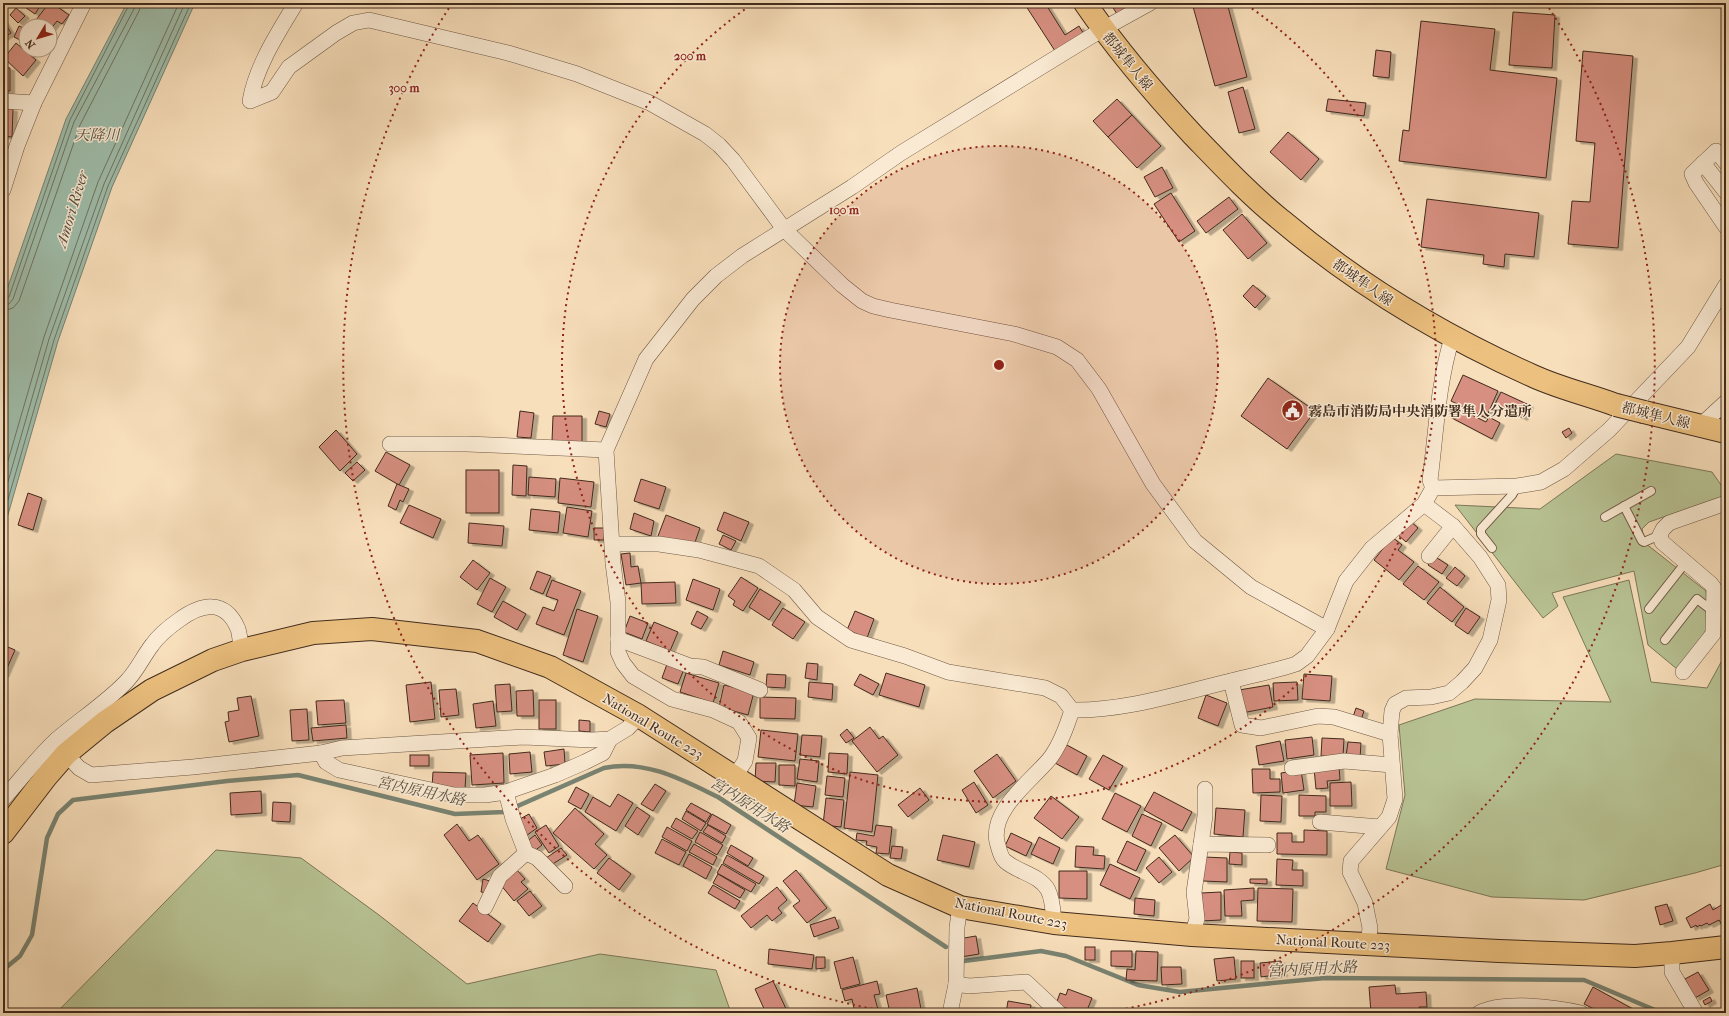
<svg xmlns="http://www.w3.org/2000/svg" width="1729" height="1016" viewBox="0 0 1729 1016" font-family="'IM FELL French Canon','Noto Serif JP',serif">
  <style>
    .green { fill: #b8c394; stroke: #7c7758 }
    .water { fill: #9fbdaa; stroke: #798372 }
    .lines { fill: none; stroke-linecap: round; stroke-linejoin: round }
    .shore { stroke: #707464; stroke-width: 1 }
    .stream { stroke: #798372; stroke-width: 4.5 }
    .building { fill: #d68f80; stroke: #412b1d; filter: url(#shadow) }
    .service-casing { stroke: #6f5844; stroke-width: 10 }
    .minor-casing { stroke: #6f5844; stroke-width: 16 }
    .primary-casing { stroke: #412b1d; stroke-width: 24 }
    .trunk-casing { stroke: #412b1d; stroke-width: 24 }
    .service { stroke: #faead3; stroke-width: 8 }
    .minor { stroke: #faead3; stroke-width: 15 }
    .primary { stroke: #ecc07e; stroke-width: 22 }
    .trunk { stroke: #ecc07e; stroke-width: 22 }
    .primary-bridge-casing { stroke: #412b1d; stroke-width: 24; stroke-linecap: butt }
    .primary-bridge { stroke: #ecc07e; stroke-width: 22 }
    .ring { fill: none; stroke: #8f2418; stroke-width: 2; stroke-dasharray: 2 4 }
    .labels { text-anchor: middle; stroke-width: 3; stroke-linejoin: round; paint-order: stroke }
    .street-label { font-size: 14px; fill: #412b1d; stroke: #faead3 }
    .poi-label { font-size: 14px; font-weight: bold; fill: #412b1d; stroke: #faead3; text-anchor: start }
    .water-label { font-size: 15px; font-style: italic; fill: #585040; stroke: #faead3 }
    .centre { fill: #8f2418; stroke: #faead3; stroke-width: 2 }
    .ring-label { font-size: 12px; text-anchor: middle; font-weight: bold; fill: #8f2418; stroke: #faead3; stroke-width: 3; stroke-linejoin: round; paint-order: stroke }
  </style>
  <defs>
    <filter id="shadow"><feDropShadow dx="4.5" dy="2.5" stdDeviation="0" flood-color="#0004"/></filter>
  </defs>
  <rect width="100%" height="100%" fill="#f8dfbb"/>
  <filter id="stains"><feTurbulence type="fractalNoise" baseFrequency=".005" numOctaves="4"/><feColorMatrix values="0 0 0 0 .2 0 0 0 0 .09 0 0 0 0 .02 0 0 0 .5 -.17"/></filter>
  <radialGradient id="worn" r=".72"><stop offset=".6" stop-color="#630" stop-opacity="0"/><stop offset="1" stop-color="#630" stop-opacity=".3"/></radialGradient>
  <g class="green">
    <path d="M1616,454L1712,472L1726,492V495L1649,522L1642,529L1645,543L1706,591L1708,625L1699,644L1677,669L1648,645L1634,571L1552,593L1558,606L1543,618L1455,505L1540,509Z"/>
    <path d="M1629,580L1651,682L1707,688L1726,653V864L1695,873L1584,900L1492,897L1386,869L1405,795L1399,725L1475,699L1611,702L1563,597Z"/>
    <path d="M216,850L301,858L379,915L467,984L600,954L716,970L731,1013H56Z"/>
  </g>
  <path class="water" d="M127,3H195L112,187L58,341L3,532V301L66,119Z"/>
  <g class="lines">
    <g class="shore">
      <path d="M3,300L6,299L9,297L70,120L130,3"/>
      <path d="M3,305L9,304L13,299L74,122L134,9L135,3"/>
      <path d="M3,311L13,308L19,301L80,125L139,11L141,3"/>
      <path d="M3,478L44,337L98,182L179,3"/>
      <path d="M3,499L49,339L104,184L185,3"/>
      <path d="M3,517L54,340L108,186L191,3"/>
    </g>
    <g class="stream">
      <path d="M964,961L1041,951L1066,956L1138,985L1180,992L1325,978L1584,980L1662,1013"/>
      <path d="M3,970L20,956L32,935L47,838L58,814L73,800L227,781L298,775L455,814L504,812L604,768C645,759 683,780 718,797L946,947"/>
    </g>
  </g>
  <g class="building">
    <path d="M19,3H42L35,14Z"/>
    <path d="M49,3H52L69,15L62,24L57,21L50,30V26H45L36,20Z"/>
    <path d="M1024,3H1045L1065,35L1079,26L1085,36L1057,54Z"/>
    <path d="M1110,3H1135L1117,14Z"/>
    <path d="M1192,3H1227L1247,77L1215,86Z"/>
    <path d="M16,8L25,16L18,23L10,15Z"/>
    <path d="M1513,12L1555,15L1552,68L1509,65Z"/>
    <path d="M3,20L11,33L3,38Z"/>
    <path d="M1421,21L1495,29L1490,70L1557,78L1546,178L1399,161L1403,130L1409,131Z"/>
    <path d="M19,26L26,29L24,42L14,37Z"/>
    <path d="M16,43L36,60L23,76L4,58Z"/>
    <path d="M1376,50L1391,52L1389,78L1373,76Z"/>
    <path d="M1583,51L1633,56L1618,248L1568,244L1572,201L1590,202L1595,143L1576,141Z"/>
    <path d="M3,67L10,68V91H3Z"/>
    <path d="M1243,87L1255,129L1239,133L1228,92Z"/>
    <path d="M1117,99L1132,115L1108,137L1093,121Z"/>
    <path d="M1328,99L1366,103L1364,116L1326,111Z"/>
    <path d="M3,108L13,109L12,137L3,136Z"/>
    <path d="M1132,115L1161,146L1137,168L1108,137Z"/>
    <path d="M1288,132L1319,159L1301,180L1270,152Z"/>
    <path d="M3,152L9,154L3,167Z"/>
    <path d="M1162,167L1173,188L1155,197L1144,177Z"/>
    <path d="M1171,193L1195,231L1179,242L1154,204Z"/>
    <path d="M1229,197L1238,209L1206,233L1197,221Z"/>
    <path d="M1427,199L1539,213L1534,257L1505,254L1504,267L1483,264L1484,255L1421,247Z"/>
    <path d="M1242,214L1267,243L1248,259L1223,230Z"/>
    <path d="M1253,285L1266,296L1255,308L1243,296Z"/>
    <path d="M1463,375L1498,391L1486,418L1451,401Z"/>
    <path d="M1268,378L1315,411L1287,449L1241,416Z"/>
    <path d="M1501,392L1529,405L1523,418L1495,404Z"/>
    <path d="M1456,407L1486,422L1489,417L1500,423L1492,439L1450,417Z"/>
    <path d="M520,411L534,413L531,438L517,437Z"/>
    <path d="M599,411L610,414L606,427L595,424Z"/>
    <path d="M553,416H582V442L552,441Z"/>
    <path d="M1569,428L1572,433L1566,438L1562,432Z"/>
    <path d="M336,430L357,454L340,471L319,447Z"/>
    <path d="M386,452L410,465L399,485L375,471Z"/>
    <path d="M357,462L365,470L353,481L345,473Z"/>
    <path d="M513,465L527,466L526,496L512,495Z"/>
    <rect x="466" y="470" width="33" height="43"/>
    <path d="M529,477L556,479L555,497L528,495Z"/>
    <path d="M560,478L594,482L591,507L558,503Z"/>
    <path d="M641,479L666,487L659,509L634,501Z"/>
    <path d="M397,484L409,489L403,502L400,500L396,510L388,506Z"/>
    <path d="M28,493L42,498L33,530L18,525Z"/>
    <path d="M409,505L441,519L433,538L400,523Z"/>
    <path d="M567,507L592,511L588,537L563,533Z"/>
    <path d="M531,509L560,512L558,533L529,530Z"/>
    <path d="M724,512L749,522L741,541L717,530Z"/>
    <path d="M634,513L654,521L651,536L630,529Z"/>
    <path d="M666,515L700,528L693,548L658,536Z"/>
    <path d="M1409,520L1418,528L1406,542L1397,534Z"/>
    <path d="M469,523L504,526L502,546L468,543Z"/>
    <path d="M594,528H605L604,540H594Z"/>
    <path d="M723,535L736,541L731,550L719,544Z"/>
    <path d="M1392,537L1402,545L1398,550L1414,562L1399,580L1374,560Z"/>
    <path d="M630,553L631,567L638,566L641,583L626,585L621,554Z"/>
    <path d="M1434,556L1448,565L1442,574L1428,565Z"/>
    <path d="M473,560L490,573L477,590L460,577Z"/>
    <path d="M1418,566L1439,582L1424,600L1403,584Z"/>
    <path d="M1455,567L1465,576L1457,586L1446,578Z"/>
    <path d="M537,571L551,576L543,594L530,589Z"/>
    <path d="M741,577L758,588L743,611L733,605L735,601L728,596Z"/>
    <path d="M490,578L506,587L492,612L477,604Z"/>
    <path d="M693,579L720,589L713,610L686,600Z"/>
    <path d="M552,580L581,591L564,635L536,624L543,607L554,611L558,600L546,596Z"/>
    <path d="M675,582L676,603L642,604L641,583Z"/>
    <path d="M1440,587L1464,607L1452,622L1427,603Z"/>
    <path d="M760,589L781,602L769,620L749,607Z"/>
    <path d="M503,601L526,614L517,630L494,617Z"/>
    <path d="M783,608L805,622L793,639L772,625Z"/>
    <path d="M1466,608L1480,617L1468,634L1455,625Z"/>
    <path d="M577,609L598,616L583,662L563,655Z"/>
    <path d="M697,611L708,617L701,629L691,624Z"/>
    <path d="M855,611L874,619L867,638L847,630Z"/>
    <path d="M630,616L648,623L642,639L624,632Z"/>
    <path d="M654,622L678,632L670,651L646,641Z"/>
    <path d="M3,645L15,650L4,675L3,674Z"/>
    <path d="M723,651L754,662L750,675L719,665Z"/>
    <path d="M807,663L818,664L817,680L805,678Z"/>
    <path d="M667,664L684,669L678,684L662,678Z"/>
    <path d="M686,673L719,683L713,703L680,692Z"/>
    <path d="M886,673L925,685L919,707L879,695Z"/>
    <path d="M767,674L786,675L785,688L766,687Z"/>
    <path d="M860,674L879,684L873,695L854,685Z"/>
    <path d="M1304,674L1332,676L1330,701L1302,699Z"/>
    <path d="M431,682L435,719L410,722L406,685Z"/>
    <path d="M809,682L833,684L832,700L808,697Z"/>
    <path d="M1297,682L1298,700L1274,701L1273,683Z"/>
    <path d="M510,684L512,711L497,712L495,685Z"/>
    <path d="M724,685L754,692L748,715L719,707Z"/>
    <path d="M1269,685L1273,707L1242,713L1239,690Z"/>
    <path d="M456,689L459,715L441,717L439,690Z"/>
    <path d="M533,690L534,716H517L516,691Z"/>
    <path d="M1206,695L1227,703L1218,726L1198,718Z"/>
    <path d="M251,696L259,736L229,742L225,722L229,721L228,712L239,710L237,698Z"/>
    <path d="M760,697L796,698L795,719L760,718Z"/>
    <path d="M344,700L346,723L318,725L316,701Z"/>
    <rect x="539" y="700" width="17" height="29"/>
    <path d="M493,701L496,726L476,728L473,704Z"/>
    <path d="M1356,708L1364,711L1360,723L1352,720Z"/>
    <path d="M307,709L309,740L292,741L290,710Z"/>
    <path d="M579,720L590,721V732L579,731Z"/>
    <path d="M346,725L347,738L313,741L311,728Z"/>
    <path d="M870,727L879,739L883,736L898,755L877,772L852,741Z"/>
    <path d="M847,729L854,738L846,743L840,735Z"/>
    <path d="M761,730L798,734L795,761L758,757Z"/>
    <path d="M802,735L822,736L820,757L800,755Z"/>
    <path d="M1312,737L1314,755L1287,759L1285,740Z"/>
    <path d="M1322,738L1344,739L1343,757L1321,756Z"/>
    <path d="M1280,741L1284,761L1259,765L1256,746Z"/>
    <path d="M1348,742L1361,743L1360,758L1346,756Z"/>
    <path d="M1065,744L1087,756L1077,775L1055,763Z"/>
    <path d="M564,749L565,764L546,766L544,752Z"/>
    <path d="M530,752L532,772L510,774L509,754Z"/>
    <path d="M503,753L504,783L472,785L470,755Z"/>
    <path d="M829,753L848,754L847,774L828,772Z"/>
    <path d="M997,754L1016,781L993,798L974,771Z"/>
    <rect x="410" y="755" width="19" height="11"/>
    <path d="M1103,755L1123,766L1109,790L1089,779Z"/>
    <path d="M800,759L819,761L817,782L797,779Z"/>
    <path d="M756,763H776L775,782L755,781Z"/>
    <path d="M779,765H795V786L779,785Z"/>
    <path d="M1339,766L1340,780L1327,781L1328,788L1316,789L1314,768Z"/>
    <path d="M1252,769H1270V779H1280V792L1253,793Z"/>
    <path d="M1301,770L1304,790L1283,793L1281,773Z"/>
    <path d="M433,772L466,773L465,789L432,787Z"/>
    <path d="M850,772L878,775L872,832L844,828Z"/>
    <path d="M827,776L845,778L843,797L825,795Z"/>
    <path d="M974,782L988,805L976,813L962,790Z"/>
    <path d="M1351,782L1352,806H1330V783Z"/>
    <path d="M797,783L816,786L813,807L794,805Z"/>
    <path d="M655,784L666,791L653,811L641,804Z"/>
    <path d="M576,787L589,794L581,809L568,802Z"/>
    <path d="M920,788L929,800L908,817L898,805Z"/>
    <path d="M261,791L262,813L231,815L230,793Z"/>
    <path d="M1154,792L1192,812L1182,831L1144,810Z"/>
    <path d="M1115,793L1141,806L1127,832L1102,819Z"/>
    <path d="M618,794L633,803L616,831L585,812L593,797L610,807Z"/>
    <path d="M1261,795L1282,796L1281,822L1260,821Z"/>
    <path d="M1299,795L1326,796V812H1315V816H1299Z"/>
    <path d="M1051,796L1079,817L1062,839L1034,818Z"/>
    <path d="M826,798L844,800L841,827L823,825Z"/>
    <path d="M273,802L291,803L290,822L272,821Z"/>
    <path d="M691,803L711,814L706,822L686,810Z"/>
    <path d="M637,807L650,816L638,835L625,826Z"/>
    <path d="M575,808L604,834L595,844L607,855L594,869L553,833Z"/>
    <path d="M1216,808L1245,810L1243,837L1214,834Z"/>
    <path d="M686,811L706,823L701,831L682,819Z"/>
    <path d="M529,814L537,828L523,838L518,820Z"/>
    <path d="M712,814L731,825L726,834L707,824Z"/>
    <path d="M1142,814L1162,823L1151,846L1132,836Z"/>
    <path d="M676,818L698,831L692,839L671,827Z"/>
    <path d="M457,824L469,841L478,835L499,864L477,880L444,835Z"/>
    <path d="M546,825L559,846L549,853L535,832Z"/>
    <path d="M708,825L726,836L722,843L703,832Z"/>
    <path d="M876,825L892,827L889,854L876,853L877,847L866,845L867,841L856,840L857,833L874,836Z"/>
    <path d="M667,827L692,841L687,851L662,837Z"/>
    <path d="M1304,830L1327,831V855L1277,854V833H1292V842H1304Z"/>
    <path d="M700,832L723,845L717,855L695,842Z"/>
    <path d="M1011,833L1032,843L1026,856L1005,846Z"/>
    <path d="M535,835L542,845L532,853L525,843Z"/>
    <path d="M943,835L975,842L969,867L937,860Z"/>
    <path d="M1175,835L1194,857L1179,871L1159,848Z"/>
    <path d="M1039,837L1060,848L1053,864L1031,854Z"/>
    <path d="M662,839L686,852L679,865L655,853Z"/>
    <path d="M1127,841L1146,850L1136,871L1117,862Z"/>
    <path d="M694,844L717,857L713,865L689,852Z"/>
    <path d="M731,845L753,858L748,866L727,853Z"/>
    <path d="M892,846L903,847L901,859L890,858Z"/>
    <path d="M1076,846L1094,847L1093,855L1105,856L1104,869L1075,867Z"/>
    <path d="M561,848L567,855L551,865L546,858Z"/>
    <path d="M1230,852L1242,853V865L1229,864Z"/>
    <path d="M689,854L712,867L706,879L683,866Z"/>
    <path d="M727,855L764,876L759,884L723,863Z"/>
    <path d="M1159,857L1172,872L1159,883L1146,868Z"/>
    <path d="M1204,857L1227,858V882L1203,881Z"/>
    <path d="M609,858L631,874L619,890L597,873Z"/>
    <path d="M1277,859L1293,860L1292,870H1303V886L1276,885Z"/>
    <path d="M722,864L756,884L751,892L717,873Z"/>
    <path d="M1110,864L1140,878L1130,899L1100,885Z"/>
    <path d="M516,869L525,879L521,882L528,889L514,901L500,884Z"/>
    <path d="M796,870L827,908L807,923L793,906L800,901L783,881Z"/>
    <path d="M1059,871H1087V899L1059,898Z"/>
    <path d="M718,874L745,890L740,898L713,883Z"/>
    <path d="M483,879L490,881L488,893L481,892Z"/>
    <path d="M1250,879H1267V884L1250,883Z"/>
    <path d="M713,885L740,901L735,909L708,893Z"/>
    <path d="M777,887L787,900L778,908L782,913L772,921L767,915L751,928L741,916Z"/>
    <path d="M1254,888V900L1241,901L1242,916H1225L1224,890Z"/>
    <path d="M1258,888L1293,889L1292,922L1257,921Z"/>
    <path d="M530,891L542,906L529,916L517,901Z"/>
    <path d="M1221,892V920L1201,921V893Z"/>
    <path d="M1135,898L1155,900L1154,916L1134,914Z"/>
    <path d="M473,903L501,924L488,942L459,921Z"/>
    <path d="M1667,904L1673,921L1660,925L1655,907Z"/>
    <path d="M1710,904L1713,910L1723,904L1726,909V922L1722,925L1719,920L1709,925L1707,923L1701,926L1700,925L1697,927L1696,925L1691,928L1686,918Z"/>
    <path d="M835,917L839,928L814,937L810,925Z"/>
    <path d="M976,936L979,954L961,957L958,939Z"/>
    <rect x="1085" y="947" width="10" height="13"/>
    <path d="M769,949L814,955L812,969L768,964Z"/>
    <path d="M1111,951H1132V967L1111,966Z"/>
    <path d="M1136,951L1158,952L1157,981L1126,980L1127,969L1135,970Z"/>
    <path d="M816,957H825V968L816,969Z"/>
    <path d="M853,957L860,984L841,989L834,962Z"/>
    <path d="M1234,957L1236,979L1217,981L1214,959Z"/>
    <rect x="1241" y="961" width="13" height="17"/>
    <path d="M1281,961L1283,974L1261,977L1260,963Z"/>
    <path d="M1161,967H1181L1182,984L1162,985Z"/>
    <path d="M1698,972L1709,990L1695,998L1685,979Z"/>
    <path d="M773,981L788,1013H766L755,989Z"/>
    <path d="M877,981L880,994L874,995L879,1013H855L852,999L845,1001L842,990Z"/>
    <path d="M1395,985L1396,994L1426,992L1427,1007H1419L1420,1013H1390V1012L1371,1013L1369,987Z"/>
    <path d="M1593,987L1633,1009L1631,1013H1597L1598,1011L1584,1004Z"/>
    <path d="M917,988L921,1009L900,1013H890L886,995Z"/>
    <path d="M1068,989L1092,998L1086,1013H1078L1056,1004L1060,993L1066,995Z"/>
    <path d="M1710,997L1712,1001L1705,1005L1703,1001Z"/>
    <path d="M1008,1001L1031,1005L1030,1013H1006Z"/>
  </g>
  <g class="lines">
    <defs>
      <g id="service">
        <path d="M1624,506L1642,541L1644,542L1660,535"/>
        <path d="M1605,517L1651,491"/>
        <path d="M1492,548L1481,534V529L1512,495L1517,486"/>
        <path d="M1649,609L1686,562"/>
        <path d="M1665,640L1697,599L1714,612"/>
      </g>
      <g id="minor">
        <path d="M296,3C278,33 256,66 250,101L272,92L289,67L336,33L353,23L369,20L508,53L577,74L650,103L705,134L719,145L733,160L784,229L842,285L862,301L873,306L890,310L1014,334L1057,347L1077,360L1099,389L1153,484L1195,541L1251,587L1327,629"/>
        <path d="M3,101L34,103"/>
        <path d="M1703,163L1726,192"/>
        <path d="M1726,163L1716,151L1692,174L1696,183L1726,227"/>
        <path d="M3,190L17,146L34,103L84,3"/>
        <path d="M1700,426L1726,402"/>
        <path d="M390,444H467L606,450"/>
        <path d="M1433,488L1430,480C1436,433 1438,383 1452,338"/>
        <path d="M613,544H659L699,550L759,566L794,590L817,617L851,640L905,656L948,672L1045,688L1061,696L1072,710C1126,711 1179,693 1231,681C1253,675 1275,671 1296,664L1307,656L1327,629L1346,581L1372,548L1424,504L1433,488L1517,486L1541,482L1564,469L1609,430L1688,347L1726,285"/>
        <path d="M1429,556L1453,526"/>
        <path d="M618,639L690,666L703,667L760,690"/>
        <path d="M1683,672L1713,634L1714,588L1711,584L1662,542L1660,535L1663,529L1669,523L1726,503"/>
        <path d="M1231,681L1242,725L1261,728L1318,716L1334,717L1390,734"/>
        <path d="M321,753L326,762L339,770L454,795H485L506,792L555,775L585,762L603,753L610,739"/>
        <path d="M66,754L79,768L91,775L193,767L321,753L342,748L523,737L592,740L610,739L628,728L639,716"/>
        <path d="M1292,768L1344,761L1392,765"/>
        <path d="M735,776L745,761L749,738L739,722L713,710L672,699L633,676L623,663L618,652V602L613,563L606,450L646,359L693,299L716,276L742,256L852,187L901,153L1103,29L1150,3"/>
        <path d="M3,799C20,780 37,758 56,740C78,721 103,705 124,684C136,673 142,658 152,645C159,635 169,627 179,620C201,604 225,598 238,629C240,635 240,643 242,650"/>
        <path d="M1320,822L1380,827"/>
        <path d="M1201,844L1205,816V789"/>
        <path d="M526,853L537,858L565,886"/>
        <path d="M485,907L500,876L526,853L513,819L506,792"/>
        <path d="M1054,923C1053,912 1053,900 1048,890C1040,875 1017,872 1005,861C1000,857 999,848 997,842C990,809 1033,780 1051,757C1061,743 1067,726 1072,710"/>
        <path d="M1192,935L1197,919L1194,892L1201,844L1268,845"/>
        <path d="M1368,944L1370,928L1365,903L1350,872L1351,861L1389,817L1395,799L1390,734L1392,711L1395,704L1406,698L1431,697L1449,693L1462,682L1475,668L1490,640L1499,600L1498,585L1480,557L1453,526L1424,504"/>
        <path d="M1672,953V972L1696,1013"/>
        <path d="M956,984L969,986L1026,982L1059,1013"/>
        <path d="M950,1013L956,984L957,927L960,907"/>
        <path d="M1479,1013C1503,1000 1555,1007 1581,1013"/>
      </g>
      <g id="primary">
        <path d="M1085,3C1117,50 1154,93 1193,135C1221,164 1250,195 1281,220C1358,285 1441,335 1533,376C1559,388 1589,395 1616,405"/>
        <path d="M1644,412L1726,432"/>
      </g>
      <path id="trunk" d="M3,833L46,777L66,754L105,722L152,690L213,660L242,650L313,633L372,629L477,641L550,667L639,716L888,875L960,907L1054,923L1192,935L1499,951L1635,956L1672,953L1726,947"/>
    </defs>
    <use href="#service" class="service-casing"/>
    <use href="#minor" class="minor-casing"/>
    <use href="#primary" class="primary-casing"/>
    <use href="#trunk" class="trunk-casing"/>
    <use href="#service" class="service"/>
    <use href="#minor" class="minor"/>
    <use href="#primary" class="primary"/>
    <use href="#trunk" class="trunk"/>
    <defs>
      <path id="primary-bridge" d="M1616,405L1644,412"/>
    </defs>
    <use href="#primary-bridge" class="primary-bridge-casing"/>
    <use href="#primary-bridge" class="primary-bridge"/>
  </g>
  <circle cx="999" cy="365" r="219" fill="#8f2418" fill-opacity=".12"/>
  <g class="ring">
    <circle cx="999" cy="365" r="219"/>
    <path d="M1247 5A437 437 0 1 1 751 5"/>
    <path d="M896 1013A656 656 0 0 1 449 8M1549 8A656 656 0 0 1 1102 1013"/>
  </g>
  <defs>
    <symbol id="civic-disc" viewBox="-11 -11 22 22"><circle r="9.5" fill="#8f2418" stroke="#faead3"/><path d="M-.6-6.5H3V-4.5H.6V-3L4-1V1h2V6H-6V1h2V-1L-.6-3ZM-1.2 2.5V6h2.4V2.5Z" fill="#fff"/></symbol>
  </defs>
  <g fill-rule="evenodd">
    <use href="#civic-disc" x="1280" y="398" width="25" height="25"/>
  </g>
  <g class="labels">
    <g class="street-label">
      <text transform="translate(1128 61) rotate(51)" y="5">都城隼人線</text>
      <text transform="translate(1363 282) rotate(35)" y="5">都城隼人線</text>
      <text transform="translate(1656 415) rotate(14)" y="5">都城隼人線</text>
      <text transform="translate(653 726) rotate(31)" y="5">National Route 223</text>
      <text transform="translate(1011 913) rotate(11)" y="5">National Route 223</text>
      <text transform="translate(1333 942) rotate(3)" y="5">National Route 223</text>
    </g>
    <g class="poi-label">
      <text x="1308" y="416">霧島市消防局中央消防署隼人分遣所</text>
    </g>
    <g class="water-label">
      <text x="97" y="140">天降川</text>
      <text transform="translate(72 209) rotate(-73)" y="5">Amori River</text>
      <text transform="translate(421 791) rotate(12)" y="5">宮内原用水路</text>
      <text transform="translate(750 805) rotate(32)" y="5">宮内原用水路</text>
      <text transform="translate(1312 969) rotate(-3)" y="5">宮内原用水路</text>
    </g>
  </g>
  <circle cx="999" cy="365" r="6" class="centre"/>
  <g class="ring-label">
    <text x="690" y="60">200 m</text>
    <text x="404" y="92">300 m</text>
    <text x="844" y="214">100 m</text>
  </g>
  <rect width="1729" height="1016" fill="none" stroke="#f8dfbb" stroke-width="16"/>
  <rect x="4" y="4" width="1721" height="1008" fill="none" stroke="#412b1d" stroke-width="2"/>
  <rect x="8" y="8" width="1713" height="1000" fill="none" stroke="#412b1d"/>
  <g transform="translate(38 38) rotate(232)"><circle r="19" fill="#faead3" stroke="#b09e8a"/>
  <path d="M0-3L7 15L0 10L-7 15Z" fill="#8f2418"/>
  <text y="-6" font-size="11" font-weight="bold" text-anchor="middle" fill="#412b1d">N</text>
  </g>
  <rect width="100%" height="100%" filter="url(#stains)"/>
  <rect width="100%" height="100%" fill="url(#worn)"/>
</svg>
